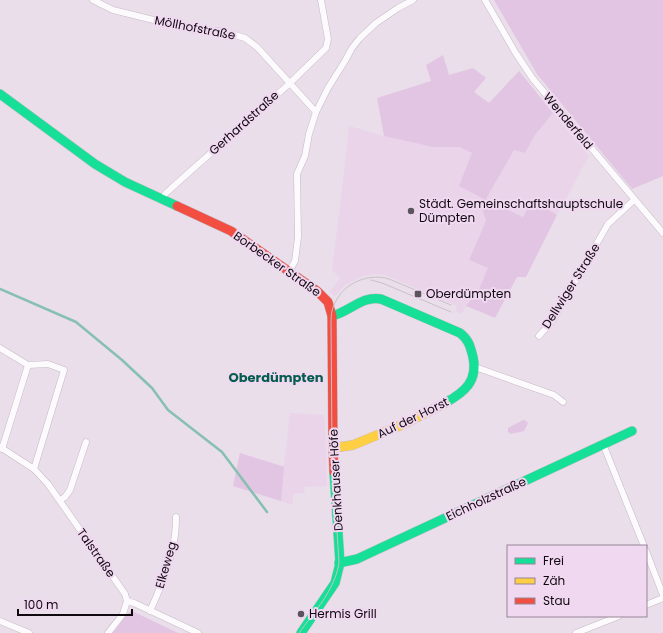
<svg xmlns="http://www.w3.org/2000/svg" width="663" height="633" viewBox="0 0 663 633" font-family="Poppins,sans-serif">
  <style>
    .built { fill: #ead4ea }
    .green { fill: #e2c5e2 }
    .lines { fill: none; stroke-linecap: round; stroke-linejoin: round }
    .stream { stroke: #87c0b3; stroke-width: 2.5 }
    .street-casing { stroke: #c4bbc4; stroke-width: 7 }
    .fast-casing { stroke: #c4bbc4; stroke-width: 10 }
    .slow-casing { stroke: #c4bbc4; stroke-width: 10 }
    .jam-casing { stroke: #c4bbc4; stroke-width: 10 }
    .street { stroke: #fcfafc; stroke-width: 6 }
    .fast { stroke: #16e098; stroke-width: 9 }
    .slow { stroke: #ffcf43; stroke-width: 9 }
    .jam { stroke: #f24e42; stroke-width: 9 }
    .tram { stroke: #c6c3c6; stroke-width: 1 }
    .poi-dot { fill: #5c545c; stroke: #f0d8f0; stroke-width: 1.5 }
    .labels { text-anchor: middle; stroke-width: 4; stroke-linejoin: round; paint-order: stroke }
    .street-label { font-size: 12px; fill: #100910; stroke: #f0d8f0 }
    .poi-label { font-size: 12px; fill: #100910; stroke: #f0d8f0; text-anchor: start }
    .neighbourhood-label { font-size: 13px; font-weight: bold; fill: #035d4c; stroke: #f0d8f0 }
  </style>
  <rect width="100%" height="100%" fill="#eadeea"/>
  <g class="built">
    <path d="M553,113L589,156L557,215L533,200L524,217L486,199L514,150L525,153L535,135Z"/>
    <path d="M349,126L384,136L433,147H459L472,153L482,198L480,202L486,221L469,260L488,268L479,289L466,306L462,314L455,311L457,306L385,275L376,274L363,276L345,285L335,296L330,292L340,278L332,270L341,198Z"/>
    <path d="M290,413L323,415L325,418L327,486L304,487L305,493L293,494V505L233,486L240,453L284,466Z"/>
  </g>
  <g class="green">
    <path d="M494,0H663V176L632,189L537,74Z"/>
    <path d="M443,55L449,75L473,68L486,78L474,92L489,103L519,71L553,113L535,135L525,153L514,150L486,199L523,217L533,200L557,215L526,277H517L495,318L466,306L479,289L488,268L469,260L486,221L480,202L482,198L459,186L472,153L459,147H433L384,136L377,98L431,81L426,65Z"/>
    <path d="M523,420H525L528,423L524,431L511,434L508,432V428Z"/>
    <path d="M240,453L284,467L281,501L233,486Z"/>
    <path d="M132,611L178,633H113L129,612Z"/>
  </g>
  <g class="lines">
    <path class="stream" d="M0,289L76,322L122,360L152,388L168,410L222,452L267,512"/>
    <defs>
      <g id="street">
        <path d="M93,0L113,10L194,30L221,31L245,38L257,47L316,112"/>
        <path d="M485,0L515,52L533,79L663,233"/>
        <path d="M162,200L165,194L186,175L289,84L326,48L328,39L321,0"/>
        <path d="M290,270L295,261L298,237L297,174L305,156L309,134L316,112L328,88L345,61L352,48L360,38L376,23L398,8L413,0"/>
        <path d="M539,336L553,320L608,224L634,200"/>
        <path d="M0,348L28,365L2,449"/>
        <path d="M28,365L48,364L64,370L34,469"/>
        <path d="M475,367L554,395L563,402"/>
        <path d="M603,444L644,546"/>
        <path d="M0,447L34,469L48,484L125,594L127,601"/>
        <path d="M60,500L65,497L70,490L86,442"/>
        <path d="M646,551L663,595"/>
        <path d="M127,601L134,603L198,633"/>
        <path d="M646,605L663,598"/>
        <path d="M150,611C163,583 177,548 176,517"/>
        <path d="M0,621L29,633"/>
        <path d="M108,633L123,614L127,601"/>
        <path d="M576,633L619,616"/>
      </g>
      <g id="fast">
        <path d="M0,94L95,164L125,182L177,206"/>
        <path d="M332,316C349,312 363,295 381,299L460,333C469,340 470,346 473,357C478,381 465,392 445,403"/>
        <path d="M339,563L357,559L632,431"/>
        <path d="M301,633L335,583L340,563L334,472"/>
      </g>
      <path id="slow" d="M333,448L353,445L404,424L445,403"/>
      <path id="jam" d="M177,206L231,231L317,291L328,302L332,316L333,448L334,472"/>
    </defs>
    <use href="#street" class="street-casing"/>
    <use href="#fast" class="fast-casing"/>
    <use href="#slow" class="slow-casing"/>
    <use href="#jam" class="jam-casing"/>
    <use href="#street" class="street"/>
    <use href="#fast" class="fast"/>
    <use href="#slow" class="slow"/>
    <use href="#jam" class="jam"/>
    <g class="tram">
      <path d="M371,280L382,283L451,312"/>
      <path d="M299,633C314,612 335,590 339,563L332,448L331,322C331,315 332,307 336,301C345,282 370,273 389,279L451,305"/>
    </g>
  </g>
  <g class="poi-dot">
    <circle cx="411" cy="211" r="4"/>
    <rect x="414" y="290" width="8" height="8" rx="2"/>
    <circle cx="301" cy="614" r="4"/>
  </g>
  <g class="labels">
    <g class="street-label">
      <text transform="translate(195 28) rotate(11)" y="4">Möllhofstraße</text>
      <text transform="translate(568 121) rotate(50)" y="4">Wenderfeld</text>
      <text transform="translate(244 123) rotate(-42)" y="4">Gerhardstraße</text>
      <text transform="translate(277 264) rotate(35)" y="4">Borbecker Straße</text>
      <text transform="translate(571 286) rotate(-58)" y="4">Dellwiger Straße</text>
      <text transform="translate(413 418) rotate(-26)" y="4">Auf der Horst</text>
      <text transform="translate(336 480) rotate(-93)" y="4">Denkhauser Höfe</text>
      <text transform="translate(486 499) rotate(-25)" y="4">Eichholzstraße</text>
      <text transform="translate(96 553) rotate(55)" y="4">Talstraße</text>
      <text transform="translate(166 565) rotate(-74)" y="4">Elkeweg</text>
    </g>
    <g class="poi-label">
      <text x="419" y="208">Städt. Gemeinschaftshauptschule<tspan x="419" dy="14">Dümpten</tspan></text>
      <text x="426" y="298">Oberdümpten</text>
      <text x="309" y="618">Hermis Grill</text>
    </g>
    <g class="neighbourhood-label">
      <text x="276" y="382">Oberdümpten</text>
    </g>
  </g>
  <rect x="507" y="545" width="140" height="72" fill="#f0d8f0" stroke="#968596"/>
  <rect x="515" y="558" width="20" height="6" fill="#16e098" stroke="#968596"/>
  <text x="543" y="565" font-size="12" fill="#100910">Frei</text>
  <rect x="515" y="578" width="20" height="6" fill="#ffcf43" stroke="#968596"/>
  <text x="543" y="585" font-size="12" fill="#100910">Zäh</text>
  <rect x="515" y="598" width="20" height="6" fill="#f24e42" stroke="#968596"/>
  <text x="543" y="605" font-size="12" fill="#100910">Stau</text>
  <path d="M18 609v6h114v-6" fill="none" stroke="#100910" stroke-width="2"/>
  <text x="24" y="609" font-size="12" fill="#100910" stroke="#f0d8f0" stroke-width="3" paint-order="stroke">100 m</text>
</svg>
